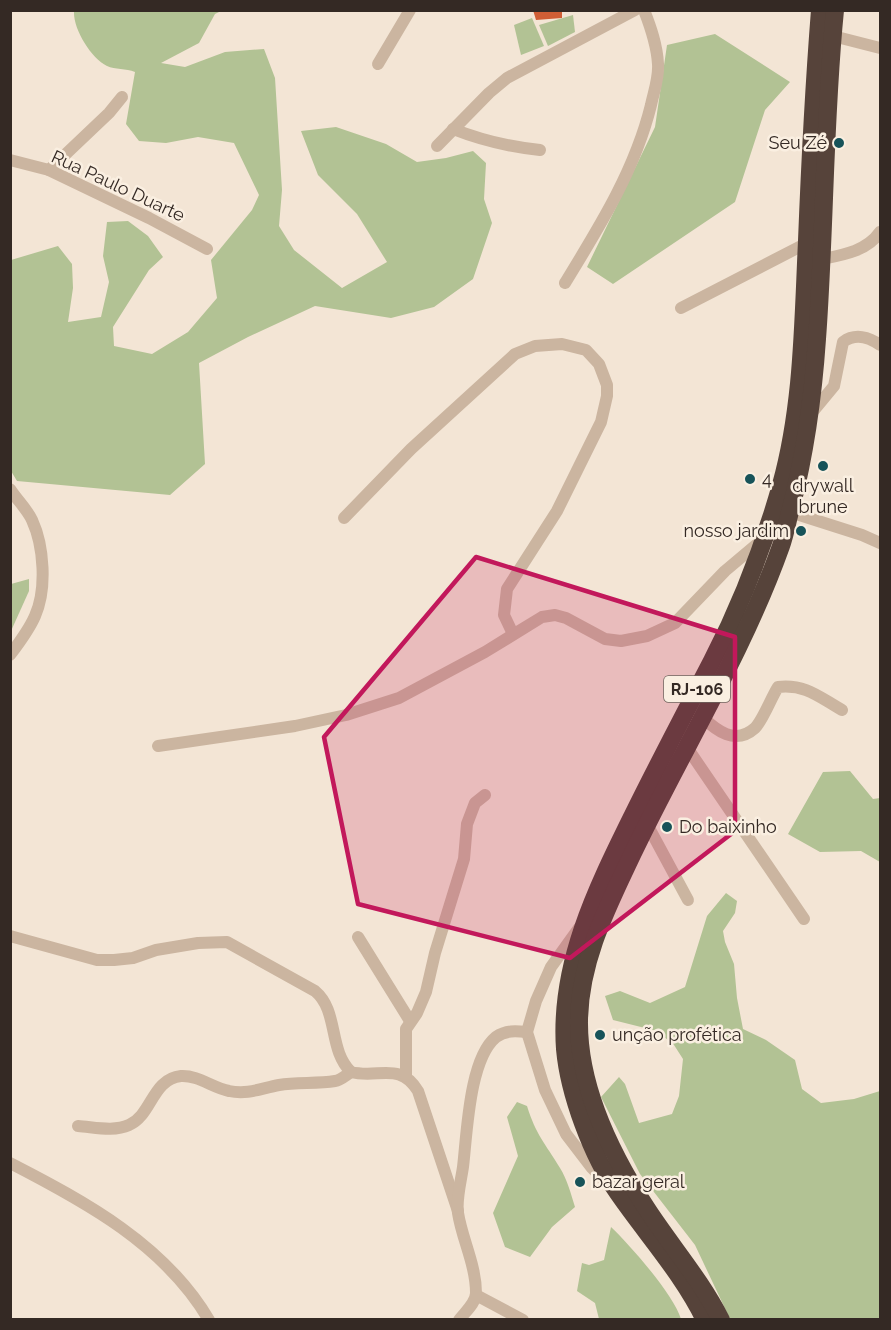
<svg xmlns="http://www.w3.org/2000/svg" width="891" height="1330" viewBox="0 0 891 1330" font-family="Raleway,sans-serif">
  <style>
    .green { fill: #b2c294 }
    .building { fill: #d05e35 }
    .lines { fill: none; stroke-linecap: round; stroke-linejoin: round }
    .minor { stroke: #cbb5a0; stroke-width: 12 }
    .highway { stroke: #56433a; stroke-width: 18 }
    .marked { fill: #c2185b; fill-opacity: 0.2; stroke: #c2185b; stroke-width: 4.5; stroke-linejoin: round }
    .poi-dot { fill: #175359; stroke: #faefe1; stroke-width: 2 }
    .labels { text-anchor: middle; stroke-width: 5; stroke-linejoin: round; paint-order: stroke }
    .shield { fill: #faefe1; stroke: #6f645d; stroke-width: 1.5 }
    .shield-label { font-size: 16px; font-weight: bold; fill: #342924 }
    .poi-label { font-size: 18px; fill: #342924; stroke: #faefe1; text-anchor: start }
    .street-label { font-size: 18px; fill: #342924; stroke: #faefe1 }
  </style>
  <rect width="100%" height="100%" fill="#f3e5d5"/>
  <g class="green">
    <path d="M74,11H221L215,14L199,43L161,63L185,67L225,52L264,49L275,78L282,190L279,226L294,250L342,288L387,262L357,214L318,175L301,131L336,127L386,144L417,162L446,158L473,151L486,163L484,199L492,223L473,279L434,307L391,318L315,306L248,337L199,363L205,464L170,495L17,481L11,471V260L58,246L72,264L73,288L68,322L101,317L109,282L103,256L107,222L128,221L148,236L163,257L149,270L113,327L114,346L152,354L188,332L217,298L211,260L252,210L259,195L234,143L198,137L166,143L139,141L126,124L135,72C126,68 115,70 107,66C91,58 73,29 74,11Z"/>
    <path d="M573,15L575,32L548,46L539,25Z"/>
    <path d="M532,18L544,46L521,55L514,25Z"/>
    <path d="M715,34L790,82L765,110L735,202L613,284L587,267L655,127L667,45Z"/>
    <path d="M29,579V591L11,631V584Z"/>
    <path d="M850,771L873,799L880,798V862L861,851L820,852L788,834L823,772Z"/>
    <path d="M726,893L737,901L735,913L723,931L725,942L734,964L737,998L743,1029L766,1040L795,1060L802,1089L821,1103L854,1099L880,1091V1319H730L695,1245L640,1174L601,1097L619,1077L625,1084L639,1123L672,1114L679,1096L683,1059L674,1045L657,1031L613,1020L605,996L620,991L650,1003L685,987L707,916Z"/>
    <path d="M517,1102L527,1106C536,1135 545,1143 560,1168C567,1179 571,1194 575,1207L552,1227L530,1257L505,1247L493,1213L518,1156L507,1117Z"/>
    <path d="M611,1227C630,1245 674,1295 681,1319H599L595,1303L577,1291L582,1263L589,1265L604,1260Z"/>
  </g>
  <path class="building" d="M533,10H562V18L536,20Z"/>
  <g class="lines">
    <g class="minor">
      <path d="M833,36L880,48"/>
      <path d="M378,64L410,10"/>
      <path d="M453,129C481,140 510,147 540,150"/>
      <path d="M437,146L489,93L507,78L635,10"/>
      <path d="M10,160L49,170L149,218L207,249"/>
      <path d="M49,170L109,113L122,97"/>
      <path d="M822,259C843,255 867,251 880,232"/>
      <path d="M565,283C600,226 635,170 651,105C654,91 659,78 658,64C657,45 651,28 644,10"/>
      <path d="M681,308L807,243"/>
      <path d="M810,415L834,386L843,342C855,333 869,337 880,345"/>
      <path d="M10,489C17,500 27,509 32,520C44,546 47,589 35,616C29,630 19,643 10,655"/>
      <path d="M790,512L862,535L880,543"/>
      <path d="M344,518L411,449L515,354L535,346L562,344L586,350L599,364L607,385V396L601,422L557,511L507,589L504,615L513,634"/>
      <path d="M702,717C716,730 735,746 755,728C763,720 771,698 778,687C806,684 819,697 842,710"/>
      <path d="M158,746L295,726L346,715L399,698L485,652L542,617L555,615L566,618L605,639L621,641L647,636L675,623L725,571L763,539"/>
      <path d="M686,746L804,919"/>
      <path d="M647,824L688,900"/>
      <path d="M579,928L551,967L536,1001L527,1032L545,1090L566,1134L592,1168L605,1181"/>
      <path d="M10,936L97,960H114L133,958L156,950L198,943L227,942L315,991C339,1011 328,1050 351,1072C378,1079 400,1061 418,1091L458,1211"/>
      <path d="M358,937L410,1021"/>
      <path d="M406,1076V1029L417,1013L426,992L435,953L464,859L467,824L475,803L485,795"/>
      <path d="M78,1126C94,1127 114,1132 129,1125C152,1115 152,1079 181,1076C198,1075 213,1088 229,1091C248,1095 262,1088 279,1085C297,1082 317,1084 335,1081C341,1080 346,1075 351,1072"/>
      <path d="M10,1163C86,1202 165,1245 209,1320"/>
      <path d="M476,1295L523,1320"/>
      <path d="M459,1320C465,1312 476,1303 476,1293C476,1265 462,1239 458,1213C456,1199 461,1181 463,1167C467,1134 469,1059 496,1037C506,1030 516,1031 527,1032"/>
    </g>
    <g class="highway">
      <path d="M705,1320C682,1273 647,1235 618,1193C592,1156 569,1094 565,1049C559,965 596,890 632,817C658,764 685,713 712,661C741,605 764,545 781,485C803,406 803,323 807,241C810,164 814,87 820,10"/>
      <path d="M721,1320C701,1280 671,1246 647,1209C611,1154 578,1087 579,1020C580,960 607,908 632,855C681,752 743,653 781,546C785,535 787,523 790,512C805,455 813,398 817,339C825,230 824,120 835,10"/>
    </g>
  </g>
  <path class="marked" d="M476,557L735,637V831L570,958L358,904L324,737Z"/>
  <g class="poi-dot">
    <circle cx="839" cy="143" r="6"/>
    <circle cx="823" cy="466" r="6"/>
    <circle cx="750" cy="479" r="6"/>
    <circle cx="801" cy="531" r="6"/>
    <circle cx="667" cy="827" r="6"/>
    <circle cx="600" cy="1035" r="6"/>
    <circle cx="580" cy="1182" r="6"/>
  </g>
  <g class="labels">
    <rect class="shield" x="664" y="676" width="66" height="26" rx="4.5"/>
    <g class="shield-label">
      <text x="697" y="695">RJ-106</text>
    </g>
    <g class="poi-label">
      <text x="827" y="149" text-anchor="end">Seu Zé</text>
      <text x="762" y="485">4</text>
      <text x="823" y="492" text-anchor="middle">drywall<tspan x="823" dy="21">brune</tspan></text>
      <text x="789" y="537" text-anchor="end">nosso jardim</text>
      <text x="679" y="833">Do baixinho</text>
      <text x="612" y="1041">unção profética</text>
      <text x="592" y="1188">bazar geral</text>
    </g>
    <g class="street-label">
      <text transform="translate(118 186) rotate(25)" y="6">Rua Paulo Duarte</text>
    </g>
  </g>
  <rect width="891" height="1330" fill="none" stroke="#342924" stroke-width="24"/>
</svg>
